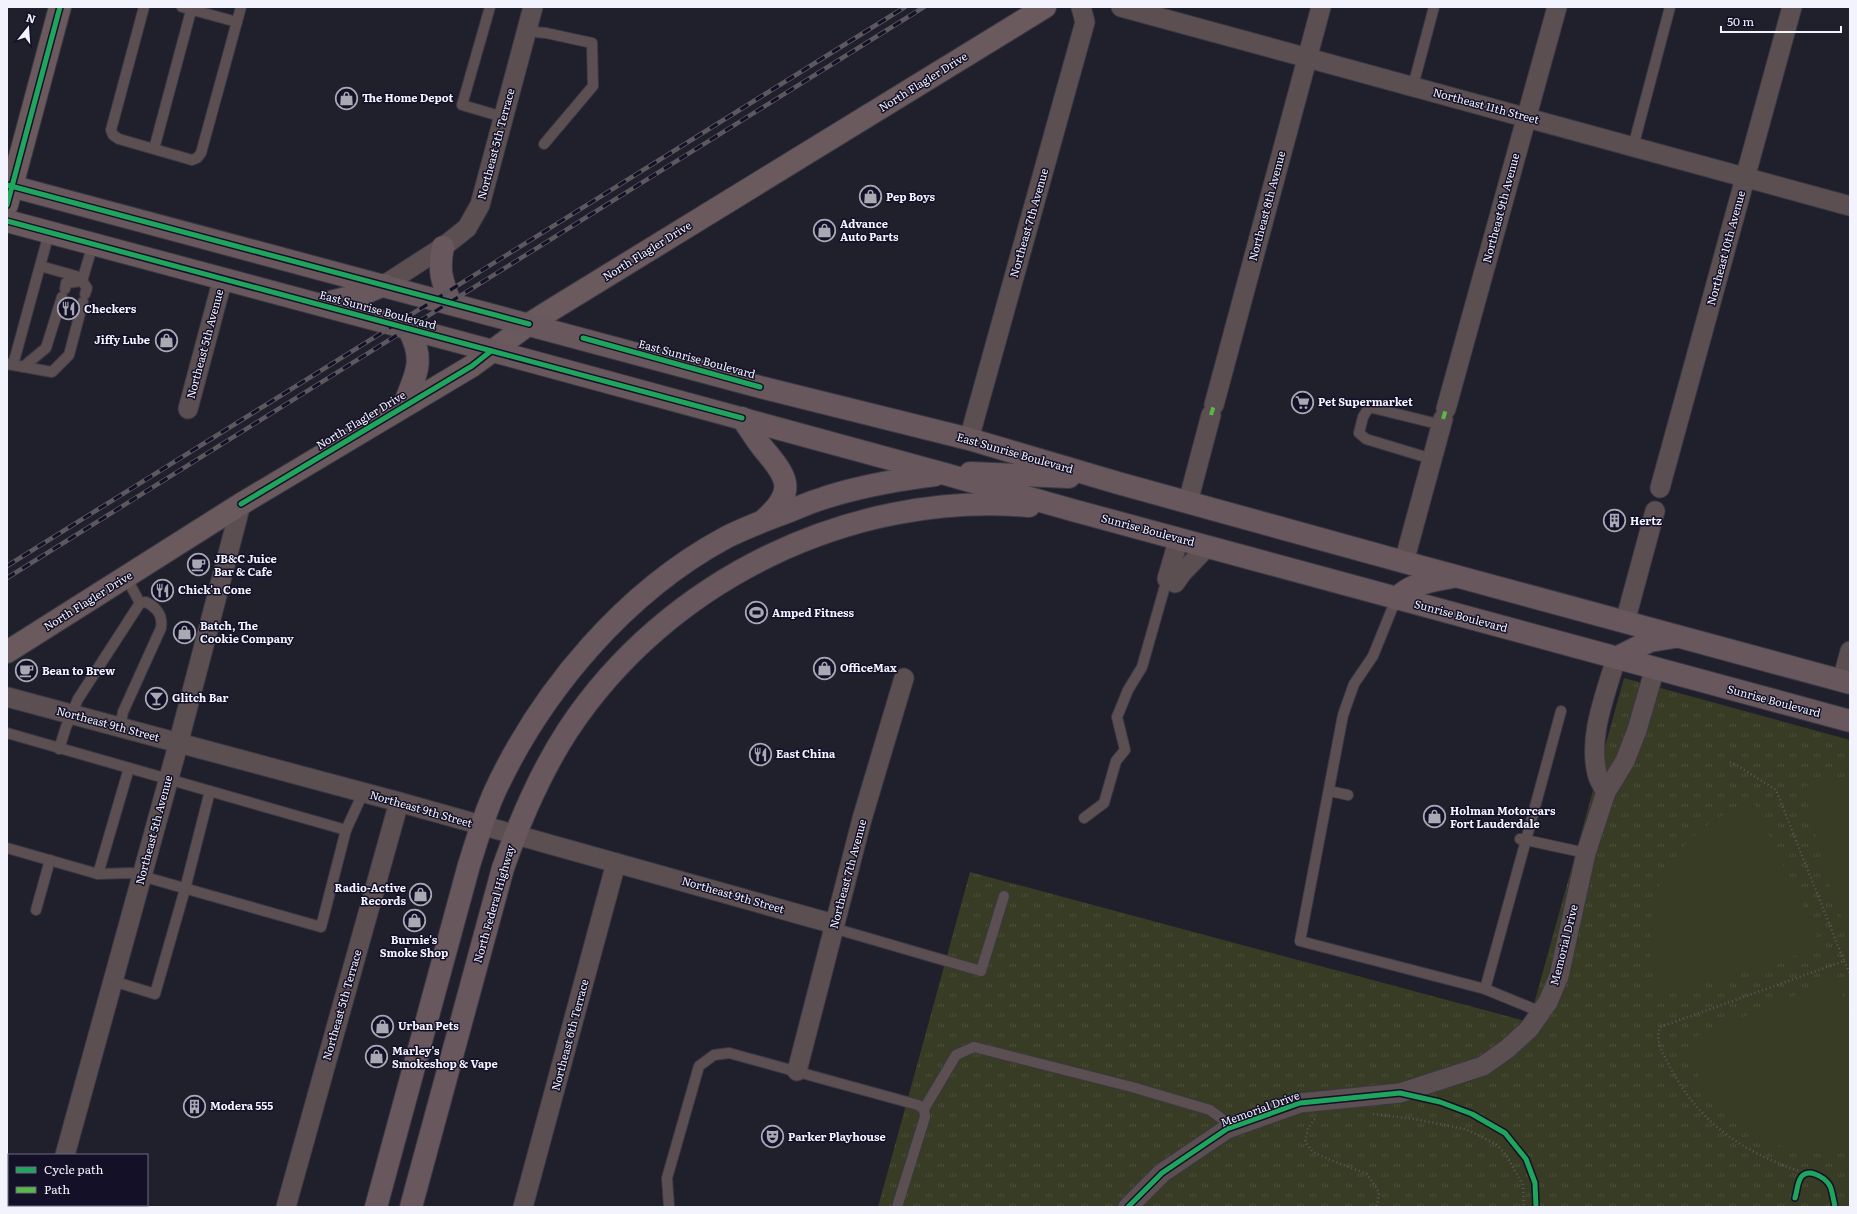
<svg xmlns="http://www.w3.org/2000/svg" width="1857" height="1214" viewBox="0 0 1857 1214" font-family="Literata,serif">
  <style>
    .grass { fill: url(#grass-tufts) }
    .pitch { fill: #383c24 }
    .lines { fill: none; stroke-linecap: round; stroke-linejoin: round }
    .lane-casing { stroke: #3a3944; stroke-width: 12 }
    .street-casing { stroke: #3a3944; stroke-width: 21 }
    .secondary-casing { stroke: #3a3944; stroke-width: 24 }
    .primary-casing { stroke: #3a3944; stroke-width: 24 }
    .path { stroke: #5f565c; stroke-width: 2.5; stroke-dasharray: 1 3; stroke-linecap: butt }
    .lane { stroke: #5c4f51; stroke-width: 10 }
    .street { stroke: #5c4f51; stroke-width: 19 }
    .secondary { stroke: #6a5a5d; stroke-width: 22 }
    .primary { stroke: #68585d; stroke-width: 22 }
    .rail-casing { stroke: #5d585f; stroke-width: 4.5 }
    .rail { stroke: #131028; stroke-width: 3; stroke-dasharray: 9; stroke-linecap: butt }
    .quiet { stroke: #58b947; stroke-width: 4; stroke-dasharray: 8 4; stroke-linecap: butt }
    .cycleway-casing { stroke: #131028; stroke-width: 8 }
    .cycleway { stroke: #20a55d; stroke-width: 5 }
    .labels { text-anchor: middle; stroke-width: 3; stroke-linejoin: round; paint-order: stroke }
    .street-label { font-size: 11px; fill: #f3f3fe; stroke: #131028 }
    .poi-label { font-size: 11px; font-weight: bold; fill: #f3f3fe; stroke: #131028; text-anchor: start }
  </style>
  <defs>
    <pattern id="grass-tufts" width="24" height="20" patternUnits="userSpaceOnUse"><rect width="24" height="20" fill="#383c24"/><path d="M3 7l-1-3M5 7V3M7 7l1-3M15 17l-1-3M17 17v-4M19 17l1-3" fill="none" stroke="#4c4f3a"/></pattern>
  </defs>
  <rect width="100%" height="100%" fill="#201f2c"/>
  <path class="grass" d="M1624,678L1850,740V1207H878L970,872L1529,1022Z"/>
  <g class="pitch">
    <path d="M1850,777V935L1848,934L1825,873L1803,787L1827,780Z"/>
    <path d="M1752,800L1817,935L1811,951L1660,996C1657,986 1653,975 1652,964C1643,881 1677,834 1752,800Z"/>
    <path d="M1827,982L1840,988L1850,1019V1150L1821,1153L1770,1144L1741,1124L1702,1087L1688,1040Z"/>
  </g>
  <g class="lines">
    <defs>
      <g id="lane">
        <path d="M144,7L111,130L113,135L119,139L192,160L197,158L201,153L241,7"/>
        <path d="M182,7L237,22"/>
        <path d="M490,7L462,105L503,117"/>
        <path d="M526,31L546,33L592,43L593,86L544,144"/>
        <path d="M1413,86L1434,7"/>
        <path d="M1633,147L1670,7"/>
        <path d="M154,149L192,7"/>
        <path d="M40,266L83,278"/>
        <path d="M82,281L93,244"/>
        <path d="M82,281L87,288L85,294"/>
        <path d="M65,289L66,283L82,281"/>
        <path d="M7,364L13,365L49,233"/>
        <path d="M13,365L52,372L69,355L83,302"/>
        <path d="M23,367L46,348L62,297"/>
        <path d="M1432,459L1366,439L1359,433L1363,417L1369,407L1442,425"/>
        <path d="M126,577L140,603"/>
        <path d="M1396,599L1373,656L1354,684L1343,715L1300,941L1485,989L1541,1012"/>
        <path d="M7,733L346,830L363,793"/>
        <path d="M59,749L66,727L78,699L140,603L146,602C157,608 163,615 161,628L123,712L120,727"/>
        <path d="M1329,791L1348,795"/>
        <path d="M1084,818L1104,803L1116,761L1125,750L1117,717L1128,690L1142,667L1167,579"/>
        <path d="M1520,839L1526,840L1561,711"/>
        <path d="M7,848L98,874L131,873L321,927L346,830"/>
        <path d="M98,874L129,768"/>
        <path d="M36,910L50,860"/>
        <path d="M833,928L981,971L1004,896"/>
        <path d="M113,981L155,994L185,889L210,791"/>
        <path d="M1485,989L1526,840L1586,853"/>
        <path d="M924,1109L956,1055L974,1047L1132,1087L1210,1110L1233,1127"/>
        <path d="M669,1207L667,1178L699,1066L714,1055L729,1053L918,1105L924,1109L925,1117L897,1207"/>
      </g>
      <g id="street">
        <path d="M1121,7L1850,206"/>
        <path d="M384,285L443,247L467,228L480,205L533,7"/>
        <path d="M1214,405L1321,7"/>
        <path d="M188,409L223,278"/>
        <path d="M1446,409L1557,7"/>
        <path d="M969,439L1085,22L1081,7"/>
        <path d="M1660,488L1792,7"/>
        <path d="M1188,502L1211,415"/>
        <path d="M1404,562L1443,419"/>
        <path d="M1167,579L1179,538"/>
        <path d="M1175,583L1182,573L1208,546"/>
        <path d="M1625,622L1655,511"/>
        <path d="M1842,681L1850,651"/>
        <path d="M7,697L399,802L834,924"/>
        <path d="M1606,792C1603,786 1598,780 1597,773C1588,735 1606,694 1616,658"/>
        <path d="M797,1071L862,819L904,678"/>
        <path d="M65,1155L175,756L241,504"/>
        <path d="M7,1184H9"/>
        <path d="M85,1205L92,1207"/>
        <path d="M51,1207V1205"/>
        <path d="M286,1207L399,802"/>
        <path d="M523,1207L616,863"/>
        <path d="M1128,1207L1162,1173L1227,1129L1300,1103L1400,1093L1483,1066L1507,1049L1529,1029L1548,1002L1559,976L1586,853L1606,792L1625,761L1637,730L1655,668"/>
      </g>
      <g id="secondary">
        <path d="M7,205L60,7"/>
        <path d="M7,652L241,504L472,366L529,324L553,309L1045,7"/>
      </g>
      <g id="primary">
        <path d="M7,185L760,387L969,439L1118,483L1404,562L1850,683"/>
        <path d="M7,221L530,361L945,474L1072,510L1850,721"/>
        <path d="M443,247C438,270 442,281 450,302"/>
        <path d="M322,304L363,294L384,285"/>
        <path d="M404,405C416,373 426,361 408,328"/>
        <path d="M742,418C749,428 755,438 762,447C787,477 798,490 764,520"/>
        <path d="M970,473L1069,477"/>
        <path d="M1396,599C1411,583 1432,581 1452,577"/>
        <path d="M1616,658L1650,641L1675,637"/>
        <path d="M376,1207L469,865C477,840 484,815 495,791C542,690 625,592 725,538C742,529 761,522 779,515C791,511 803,505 815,501C854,487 895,480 935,475"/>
        <path d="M411,1207L503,868C520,820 540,773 568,730C667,580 850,491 1029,506"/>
      </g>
    </defs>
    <use href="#lane" class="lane-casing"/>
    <use href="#street" class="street-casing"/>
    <use href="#secondary" class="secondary-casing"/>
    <use href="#primary" class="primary-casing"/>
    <g class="path">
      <path d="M1730,762L1738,766L1776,790L1844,961L1660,1027C1655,1043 1663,1053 1670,1067C1694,1113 1729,1143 1776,1162C1787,1167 1797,1171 1808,1173"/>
      <path d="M1844,961L1850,974"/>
      <path d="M1373,1114L1414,1119L1465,1129L1496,1144L1506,1155L1523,1185L1524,1207"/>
      <path d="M1315,1119L1308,1128L1305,1142L1313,1152L1328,1159L1367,1174L1379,1192L1377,1207"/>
    </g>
    <use href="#lane" class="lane"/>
    <use href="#street" class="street"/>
    <use href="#secondary" class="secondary"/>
    <use href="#primary" class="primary"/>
    <defs>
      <g id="rail">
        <path d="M7,566L905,7"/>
        <path d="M7,578L924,7"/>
      </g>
    </defs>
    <use href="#rail" class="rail-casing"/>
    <use href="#rail" class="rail"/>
    <g class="quiet">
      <path d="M1211,415L1214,405"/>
      <path d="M1443,419L1446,409"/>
    </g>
    <defs>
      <g id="cycleway">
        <path d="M7,185L529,324"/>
        <path d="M7,205L60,7"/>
        <path d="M7,221L742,418"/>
        <path d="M583,338L760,387"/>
        <path d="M241,504L472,366L491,351"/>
        <path d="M1795,1198C1797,1192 1797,1185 1800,1179C1806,1166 1825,1177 1830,1186C1832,1190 1834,1202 1835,1207"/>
        <path d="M1128,1207L1162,1173L1227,1129L1300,1103L1400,1093L1440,1102L1472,1114L1505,1133L1526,1159L1535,1183L1536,1207"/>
      </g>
    </defs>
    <use href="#cycleway" class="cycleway-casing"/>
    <use href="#cycleway" class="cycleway"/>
  </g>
  <defs>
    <symbol id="shop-ring" viewBox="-11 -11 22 22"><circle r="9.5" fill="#131028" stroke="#a9a9b4" stroke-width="1.5"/><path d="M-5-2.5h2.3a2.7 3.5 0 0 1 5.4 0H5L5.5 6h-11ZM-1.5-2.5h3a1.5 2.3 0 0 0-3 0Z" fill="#a9a9b4"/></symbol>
    <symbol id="restaurant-ring" viewBox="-11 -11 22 22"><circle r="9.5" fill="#131028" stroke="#a9a9b4" stroke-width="1.5"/><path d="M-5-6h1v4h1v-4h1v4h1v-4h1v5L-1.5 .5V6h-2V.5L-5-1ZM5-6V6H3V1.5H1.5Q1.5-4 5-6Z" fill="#a9a9b4"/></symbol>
    <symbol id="supermarket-ring" viewBox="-11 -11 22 22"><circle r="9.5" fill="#131028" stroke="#a9a9b4" stroke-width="1.5"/><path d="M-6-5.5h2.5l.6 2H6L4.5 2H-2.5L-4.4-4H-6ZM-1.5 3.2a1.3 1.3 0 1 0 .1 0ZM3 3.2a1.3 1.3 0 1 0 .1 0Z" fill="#a9a9b4"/></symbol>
    <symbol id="building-ring" viewBox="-11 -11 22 22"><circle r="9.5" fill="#131028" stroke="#a9a9b4" stroke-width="1.5"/><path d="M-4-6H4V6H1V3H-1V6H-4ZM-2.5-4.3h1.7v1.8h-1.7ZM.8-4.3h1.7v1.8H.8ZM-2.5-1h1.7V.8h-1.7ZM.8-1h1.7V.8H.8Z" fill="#a9a9b4"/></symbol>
    <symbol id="cafe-ring" viewBox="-11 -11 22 22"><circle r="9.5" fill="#131028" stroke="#a9a9b4" stroke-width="1.5"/><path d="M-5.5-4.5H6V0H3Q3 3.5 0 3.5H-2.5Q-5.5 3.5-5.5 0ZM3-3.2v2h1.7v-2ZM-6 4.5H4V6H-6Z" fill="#a9a9b4"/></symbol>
    <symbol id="stadium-ring" viewBox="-11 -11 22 22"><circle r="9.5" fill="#131028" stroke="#a9a9b4" stroke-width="1.5"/><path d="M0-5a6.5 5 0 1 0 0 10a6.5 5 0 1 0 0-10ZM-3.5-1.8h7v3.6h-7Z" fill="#a9a9b4"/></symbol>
    <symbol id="bar-ring" viewBox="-11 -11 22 22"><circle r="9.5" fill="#131028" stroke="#a9a9b4" stroke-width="1.5"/><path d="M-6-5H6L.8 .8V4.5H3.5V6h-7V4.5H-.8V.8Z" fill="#a9a9b4"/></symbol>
    <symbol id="theatre-ring" viewBox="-11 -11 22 22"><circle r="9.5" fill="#131028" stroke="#a9a9b4" stroke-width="1.5"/><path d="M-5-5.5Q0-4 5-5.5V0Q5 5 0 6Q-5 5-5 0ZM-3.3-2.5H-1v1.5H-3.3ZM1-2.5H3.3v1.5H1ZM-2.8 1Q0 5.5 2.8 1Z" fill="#a9a9b4"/></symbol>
  </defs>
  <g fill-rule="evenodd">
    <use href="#shop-ring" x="334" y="86" width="25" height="25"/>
    <use href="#shop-ring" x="858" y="184" width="25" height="25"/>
    <use href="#shop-ring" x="812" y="218" width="25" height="25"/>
    <use href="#restaurant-ring" x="56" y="296" width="25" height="25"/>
    <use href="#shop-ring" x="154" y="328" width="25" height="25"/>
    <use href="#supermarket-ring" x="1290" y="390" width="25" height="25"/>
    <use href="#building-ring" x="1602" y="508" width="25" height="25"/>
    <use href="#cafe-ring" x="186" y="552" width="25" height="25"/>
    <use href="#restaurant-ring" x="150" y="578" width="25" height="25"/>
    <use href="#stadium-ring" x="744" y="600" width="25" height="25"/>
    <use href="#shop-ring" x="172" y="620" width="25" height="25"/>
    <use href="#shop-ring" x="812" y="656" width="25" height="25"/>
    <use href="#cafe-ring" x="14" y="658" width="25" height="25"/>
    <use href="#bar-ring" x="144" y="686" width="25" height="25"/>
    <use href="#restaurant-ring" x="748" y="742" width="25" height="25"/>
    <use href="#shop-ring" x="1422" y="804" width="25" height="25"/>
    <use href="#shop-ring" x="408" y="882" width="25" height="25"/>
    <use href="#shop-ring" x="402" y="908" width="25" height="25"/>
    <use href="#shop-ring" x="370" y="1014" width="25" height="25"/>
    <use href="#shop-ring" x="364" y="1044" width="25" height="25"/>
    <use href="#building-ring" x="182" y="1094" width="25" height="25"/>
    <use href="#theatre-ring" x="760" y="1124" width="25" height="25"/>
  </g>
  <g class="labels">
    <g class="street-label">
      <text transform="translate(923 82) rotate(-32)" y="4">North Flagler Drive</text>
      <text transform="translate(1486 106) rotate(15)" y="4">Northeast 11th Street</text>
      <text transform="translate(496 144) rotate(-75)" y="4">Northeast 5th Terrace</text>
      <text transform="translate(1267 206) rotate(-75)" y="4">Northeast 8th Avenue</text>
      <text transform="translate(1501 208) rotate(-75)" y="4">Northeast 9th Avenue</text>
      <text transform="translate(1029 223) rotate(-74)" y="4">Northeast 7th Avenue</text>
      <text transform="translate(1726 248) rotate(-75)" y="4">Northeast 10th Avenue</text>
      <text transform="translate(647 251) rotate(-32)" y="4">North Flagler Drive</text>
      <text transform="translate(378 310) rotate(15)" y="4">East Sunrise Boulevard</text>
      <text transform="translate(205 344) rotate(-75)" y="4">Northeast 5th Avenue</text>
      <text transform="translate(697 359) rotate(15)" y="4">East Sunrise Boulevard</text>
      <text transform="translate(361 420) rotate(-31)" y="4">North Flagler Drive</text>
      <text transform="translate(1015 453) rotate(16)" y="4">East Sunrise Boulevard</text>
      <text transform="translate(1148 530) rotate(15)" y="4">Sunrise Boulevard</text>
      <text transform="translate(88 601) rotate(-32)" y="4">North Flagler Drive</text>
      <text transform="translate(1461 616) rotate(15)" y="4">Sunrise Boulevard</text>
      <text transform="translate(1774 701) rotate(15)" y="4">Sunrise Boulevard</text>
      <text transform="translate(108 724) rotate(15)" y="4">Northeast 9th Street</text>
      <text transform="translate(421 809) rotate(16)" y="4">Northeast 9th Street</text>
      <text transform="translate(154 830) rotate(-75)" y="4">Northeast 5th Avenue</text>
      <text transform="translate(848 874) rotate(-75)" y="4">Northeast 7th Avenue</text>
      <text transform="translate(733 895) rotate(16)" y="4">Northeast 9th Street</text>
      <text transform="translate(494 904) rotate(-74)" y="4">North Federal Highway</text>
      <text transform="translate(1564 945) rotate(-76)" y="4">Memorial Drive</text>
      <text transform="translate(342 1005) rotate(-74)" y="4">Northeast 5th Terrace</text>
      <text transform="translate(570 1035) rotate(-75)" y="4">Northeast 6th Terrace</text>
      <text transform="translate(1260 1109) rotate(-20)" y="4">Memorial Drive</text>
    </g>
    <g class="poi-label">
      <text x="362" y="102">The Home Depot</text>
      <text x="886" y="201">Pep Boys</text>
      <text x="840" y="228">Advance<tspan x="840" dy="13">Auto Parts</tspan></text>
      <text x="84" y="313">Checkers</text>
      <text x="150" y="344" text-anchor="end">Jiffy Lube</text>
      <text x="1318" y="406">Pet Supermarket</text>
      <text x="1630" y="525">Hertz</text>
      <text x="214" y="563">JB&amp;C Juice<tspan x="214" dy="13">Bar &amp; Cafe</tspan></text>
      <text x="178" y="594">Chick'n Cone</text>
      <text x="772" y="617">Amped Fitness</text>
      <text x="200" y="630">Batch, The<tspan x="200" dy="13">Cookie Company</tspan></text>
      <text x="840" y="672">OfficeMax</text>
      <text x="42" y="675">Bean to Brew</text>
      <text x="172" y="702">Glitch Bar</text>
      <text x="776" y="758">East China</text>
      <text x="1450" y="815">Holman Motorcars<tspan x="1450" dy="13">Fort Lauderdale</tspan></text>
      <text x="406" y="892" text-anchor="end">Radio-Active<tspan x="406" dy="13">Records</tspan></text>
      <text x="414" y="944" text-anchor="middle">Burnie's<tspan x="414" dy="13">Smoke Shop</tspan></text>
      <text x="398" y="1030">Urban Pets</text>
      <text x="392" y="1055">Marley's<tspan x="392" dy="13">Smokeshop &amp; Vape</tspan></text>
      <text x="210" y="1110">Modera 555</text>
      <text x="788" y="1141">Parker Playhouse</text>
    </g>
  </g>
  <rect width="1857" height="1214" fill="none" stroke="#f3f3fe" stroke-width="16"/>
  <rect x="8" y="1154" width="140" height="52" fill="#131028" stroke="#6d6b7e"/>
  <rect x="16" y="1167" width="20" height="6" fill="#20a55d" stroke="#6d6b7e"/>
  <text x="44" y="1174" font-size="12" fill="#f3f3fe">Cycle path</text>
  <rect x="16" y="1187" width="20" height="6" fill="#58b947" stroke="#6d6b7e"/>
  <text x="44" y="1194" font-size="12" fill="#f3f3fe">Path</text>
  <g transform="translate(28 28) rotate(17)" stroke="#131028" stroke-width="3" paint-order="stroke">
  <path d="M0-3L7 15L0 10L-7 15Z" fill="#f3f3fe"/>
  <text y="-6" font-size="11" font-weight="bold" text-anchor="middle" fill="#f3f3fe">N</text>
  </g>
  <path d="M1721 26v6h120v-6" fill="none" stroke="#f3f3fe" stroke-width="2"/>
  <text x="1727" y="26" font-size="12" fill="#f3f3fe" stroke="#131028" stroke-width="3" paint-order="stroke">50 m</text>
</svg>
